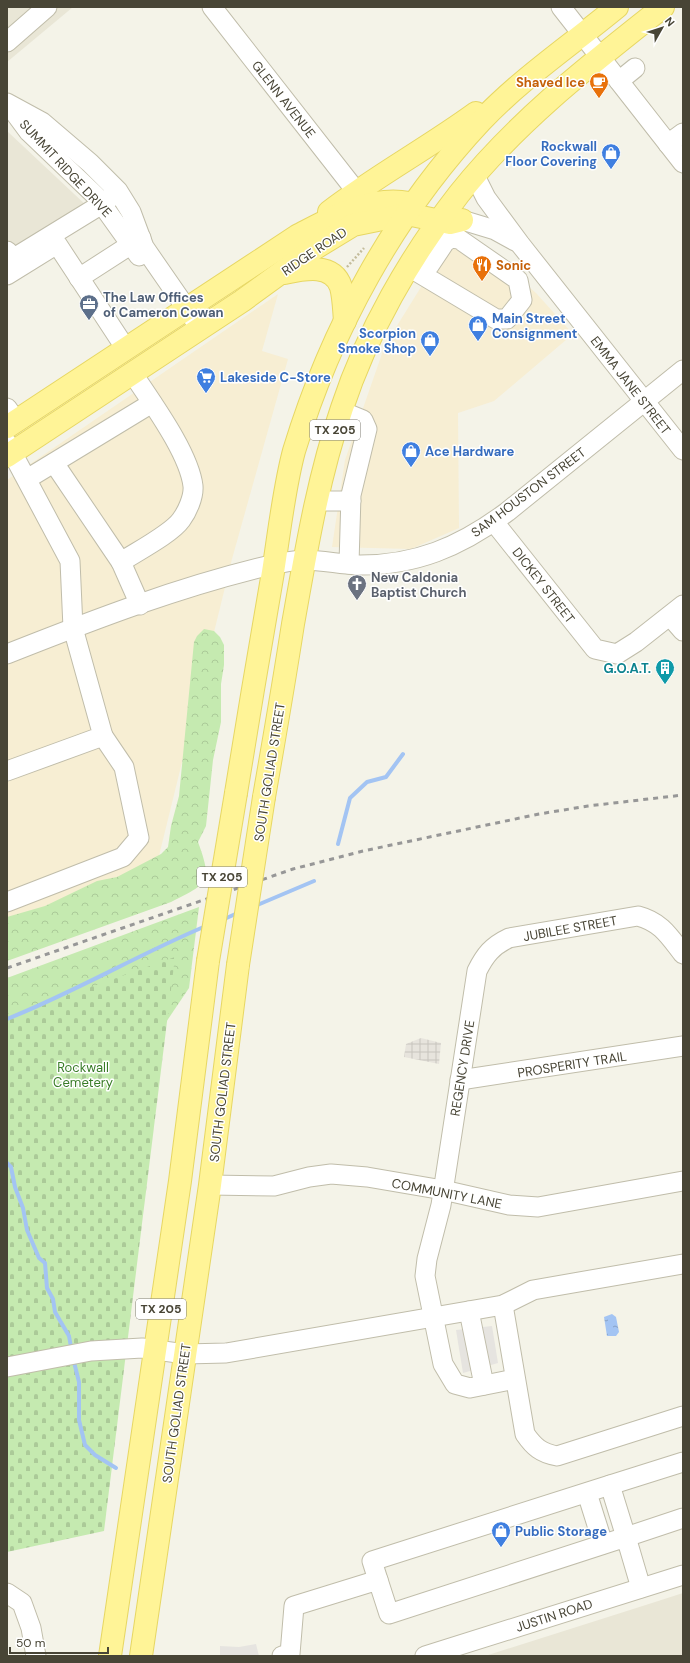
<svg xmlns="http://www.w3.org/2000/svg" width="690" height="1663" viewBox="0 0 690 1663" font-family="'DM Sans',sans-serif">
  <style>
    .residential { fill: #e9e6d6 }
    .commercial { fill: #f7eed3 }
    .industrial { fill: url(#industrial-grid) }
    .forest { fill: url(#forest-crowns) }
    .cemetery { fill: url(#cemetery-stones) }
    .parking { fill: #e6e4e0 }
    .water { fill: url(#water-ripples) }
    .lines { fill: none; stroke-linecap: round; stroke-linejoin: round }
    .stream { stroke: #a3c4f3; stroke-width: 4 }
    .minor-casing { stroke: #c0bdaa; stroke-width: 21 }
    .major-casing { stroke: #e7d763; stroke-width: 24 }
    .path { stroke: #c3bc9b; stroke-width: 2.5; stroke-dasharray: 2 2; stroke-linecap: butt }
    .minor { stroke: #fff; stroke-width: 19 }
    .major { stroke: #fff497; stroke-width: 22 }
    .rail { stroke: #979797; stroke-width: 3; stroke-dasharray: 5 5; stroke-linecap: butt }
    .major-bridge-casing { stroke: #e7d763; stroke-width: 24; stroke-linecap: butt }
    .major-bridge { stroke: #fff497; stroke-width: 22 }
    .labels { text-anchor: middle; stroke-width: 3; stroke-linejoin: round; paint-order: stroke }
    .shield { fill: #fff; stroke: #7f7d72; stroke-width: 1 }
    .shield-label { font-size: 12px; font-weight: bold; fill: #484536 }
    .food-label { font-size: 13px; font-weight: bold; fill: #c56008; stroke: #fff; text-anchor: end }
    .street-label { font-size: 13px; fill: #484536; stroke: #fff }
    .shop-label { font-size: 13px; font-weight: bold; fill: #366cbe; stroke: #fff; text-anchor: start }
    .service-label { font-size: 13px; font-weight: bold; fill: #4e5e75; stroke: #fff; text-anchor: start }
    .worship-label { font-size: 13px; font-weight: bold; fill: #5b616d; stroke: #fff; text-anchor: start }
    .culture-label { font-size: 13px; font-weight: bold; fill: #0d838f; stroke: #fff; text-anchor: end }
    .park-label { font-size: 13px; fill: #387c27; stroke: #fff }
  </style>
  <defs>
    <pattern id="industrial-grid" width="8" height="8" patternUnits="userSpaceOnUse"><rect width="8" height="8" fill="#e7e4dd"/><path d="M0 4h8M4 0v8" fill="none" stroke="#c8c5be"/></pattern>
    <pattern id="forest-crowns" width="20" height="18" patternUnits="userSpaceOnUse"><rect width="20" height="18" fill="#c5eab0"/><path d="M2 6a3 3 0 1 1 6 0M12 15a3 3 0 1 1 6 0" fill="none" stroke="#abca98"/></pattern>
    <pattern id="cemetery-stones" width="16" height="16" patternUnits="userSpaceOnUse"><rect width="16" height="16" fill="#c5eab0"/><path d="M2 7V4a2 2 0 0 1 4 0v3zM10 15v-3a2 2 0 0 1 4 0v3z" fill="#abca98"/></pattern>
    <pattern id="water-ripples" width="26" height="14" patternUnits="userSpaceOnUse"><rect width="26" height="14" fill="#a3c4f3"/><path d="M2 4q2-2 4 0t4 0M15 11q2-2 4 0t4 0" fill="none" stroke="#87a1c6"/></pattern>
  </defs>
  <rect width="100%" height="100%" fill="#f4f3e8"/>
  <g class="residential">
    <path d="M7,7H73L7,62Z"/>
    <path d="M7,131L89,208L7,263Z"/>
    <path d="M683,1593V1656H485L652,1603Z"/>
  </g>
  <g class="commercial">
    <path d="M454,234L486,250L536,293L573,334L494,401L458,413L459,528L411,549L332,547L345,460L385,345Z"/>
    <path d="M278,294L262,351L288,359L232,559L156,868L7,924V480Z"/>
  </g>
  <path class="industrial" d="M421,1038L441,1043L439,1064L404,1057L406,1044Z"/>
  <g class="forest">
    <path d="M204,629L214,631L220,637L224,645V665L221,684V722L213,760L206,826L198,842C213,883 208,883 171,902L7,961V917L45,906L97,881L117,877L161,854L168,847L171,826L179,796L194,642L197,636Z"/>
    <path d="M199,907L189,988L152,1043L7,1138V978Z"/>
  </g>
  <path class="cemetery" d="M175,957L104,1531L7,1552V1017Z"/>
  <g class="parking">
    <path d="M492,1326L498,1363L463,1373L456,1330Z"/>
    <path d="M256,1644L259,1656H220V1646L239,1647Z"/>
  </g>
  <path class="water" d="M612,1314L616,1317L619,1332L616,1336H607L604,1317Z"/>
  <g class="lines">
    <g class="stream">
      <path d="M338,844L350,798L367,782L386,777L403,754"/>
      <path d="M255,906L314,881"/>
      <path d="M222,920L240,912"/>
      <path d="M7,1019C75,992 139,954 206,926"/>
      <path d="M7,1163L11,1167L15,1187L23,1208L27,1230L39,1258L45,1263L47,1288L53,1299L55,1312L69,1336L71,1347"/>
      <path d="M74,1362L79,1382V1420L85,1445L95,1455L116,1468"/>
    </g>
    <defs>
      <g id="minor">
        <path d="M212,7L356,191"/>
        <path d="M561,7L683,163"/>
        <path d="M7,42L47,7"/>
        <path d="M619,81L635,68"/>
        <path d="M7,103L42,122L90,163L118,191L131,212L144,247L200,328"/>
        <path d="M12,109L29,132L96,196L139,256"/>
        <path d="M668,144L683,133"/>
        <path d="M475,176L486,198L520,244L683,450"/>
        <path d="M462,220L495,230L515,241"/>
        <path d="M7,251L14,258L102,204L112,196"/>
        <path d="M409,267L496,319H507L522,300L518,280L459,239L451,238L445,242L429,266L415,259"/>
        <path d="M7,275L57,244L126,349"/>
        <path d="M79,278L141,238"/>
        <path d="M7,408L16,421"/>
        <path d="M341,411L363,420L367,429L351,495L349,564"/>
        <path d="M7,443L70,561L73,628L103,736L7,771"/>
        <path d="M54,463L121,562C136,552 171,534 181,520C187,512 194,497 193,486C189,453 152,403 133,374"/>
        <path d="M27,479L152,403"/>
        <path d="M316,501H351"/>
        <path d="M494,522L595,649L617,654L636,642L683,605"/>
        <path d="M121,562L140,605"/>
        <path d="M670,616L683,631"/>
        <path d="M7,654C93,620 181,586 271,565C282,563 294,560 304,560C321,560 339,564 356,565C415,566 460,547 507,512L683,370"/>
        <path d="M7,902L123,857L139,838L124,767L103,736"/>
        <path d="M460,1080L683,1046"/>
        <path d="M210,1185L274,1186L309,1177L331,1174L367,1177L443,1190L509,1205L538,1207L683,1181"/>
        <path d="M503,1305L525,1434C534,1447 541,1453 557,1456L683,1416"/>
        <path d="M469,1311L484,1385"/>
        <path d="M7,1367L91,1351L142,1348L185,1354L226,1353L503,1305L533,1290L683,1264"/>
        <path d="M515,1379L470,1388L455,1384L443,1364L425,1276L427,1259L441,1205L477,971C485,955 492,946 509,938L638,916C661,922 669,936 683,954"/>
        <path d="M683,1462L610,1485L626,1537L683,1518"/>
        <path d="M587,1493L603,1544"/>
        <path d="M378,1580L372,1561L610,1485"/>
        <path d="M7,1593L22,1603L31,1628L36,1656"/>
        <path d="M282,1656L290,1654L294,1606L378,1580L389,1614L626,1537L641,1588"/>
        <path d="M425,1656L683,1575"/>
      </g>
      <g id="major">
        <path d="M329,212C376,176 428,148 476,113"/>
        <path d="M284,273C303,269 333,262 341,287C344,298 344,311 345,321"/>
        <path d="M7,427L297,236C330,219 370,195 409,203"/>
        <path d="M7,456L242,301L312,250L353,225L407,214L450,223L462,220"/>
        <path d="M236,793C248,719 260,646 273,572C279,534 284,488 294,451C331,329 394,214 481,121C523,77 571,45 617,7"/>
        <path d="M264,797C274,740 284,682 293,624C306,551 318,478 342,408C367,332 410,257 459,194C517,121 591,64 663,7"/>
        <path d="M110,1656L180,1181L208,961"/>
        <path d="M141,1656L210,1185L238,965"/>
      </g>
    </defs>
    <use href="#minor" class="minor-casing"/>
    <use href="#major" class="major-casing"/>
    <path class="path" d="M347,267L364,248"/>
    <use href="#minor" class="minor"/>
    <use href="#major" class="major"/>
    <path class="rail" d="M7,968L293,869L363,851L539,814L588,806L683,795"/>
    <defs>
      <g id="major-bridge">
        <path d="M208,961L236,793"/>
        <path d="M238,965L264,797"/>
      </g>
    </defs>
    <use href="#major-bridge" class="major-bridge-casing"/>
    <use href="#major-bridge" class="major-bridge"/>
  </g>
  <defs>
    <symbol id="cafe-pin" viewBox="-11 -11 22 30"><path d="M0 17L-7.5 6A9.5 9.5 0 1 1 7.5 6Z" fill="#e8710a" stroke="#fff"/><path d="M-5.5-4.5H6V0H3Q3 3.5 0 3.5H-2.5Q-5.5 3.5-5.5 0ZM3-3.2v2h1.7v-2ZM-6 4.5H4V6H-6Z" fill="#fff"/></symbol>
    <symbol id="shop-pin" viewBox="-11 -11 22 30"><path d="M0 17L-7.5 6A9.5 9.5 0 1 1 7.5 6Z" fill="#3f7fe0" stroke="#fff"/><path d="M-5-2.5h2.3a2.7 3.5 0 0 1 5.4 0H5L5.5 6h-11ZM-1.5-2.5h3a1.5 2.3 0 0 0-3 0Z" fill="#fff"/></symbol>
    <symbol id="restaurant-pin" viewBox="-11 -11 22 30"><path d="M0 17L-7.5 6A9.5 9.5 0 1 1 7.5 6Z" fill="#e8710a" stroke="#fff"/><path d="M-5-6h1v4h1v-4h1v4h1v-4h1v5L-1.5 .5V6h-2V.5L-5-1ZM5-6V6H3V1.5H1.5Q1.5-4 5-6Z" fill="#fff"/></symbol>
    <symbol id="office-pin" viewBox="-11 -11 22 30"><path d="M0 17L-7.5 6A9.5 9.5 0 1 1 7.5 6Z" fill="#5c6f8a" stroke="#fff"/><path d="M-6-3h4V-5.5h4V-3h4V5H-6ZM-1-4.5V-3h2v-1.5ZM-6 0V1H6V0Z" fill="#fff"/></symbol>
    <symbol id="supermarket-pin" viewBox="-11 -11 22 30"><path d="M0 17L-7.5 6A9.5 9.5 0 1 1 7.5 6Z" fill="#3f7fe0" stroke="#fff"/><path d="M-6-5.5h2.5l.6 2H6L4.5 2H-2.5L-4.4-4H-6ZM-1.5 3.2a1.3 1.3 0 1 0 .1 0ZM3 3.2a1.3 1.3 0 1 0 .1 0Z" fill="#fff"/></symbol>
    <symbol id="church-pin" viewBox="-11 -11 22 30"><path d="M0 17L-7.5 6A9.5 9.5 0 1 1 7.5 6Z" fill="#6b7280" stroke="#fff"/><path d="M-1.2-6h2.4v3.5h3.3v2.4h-3.3V6h-2.4V-.1h-3.3v-2.4h3.3Z" fill="#fff"/></symbol>
    <symbol id="building-pin" viewBox="-11 -11 22 30"><path d="M0 17L-7.5 6A9.5 9.5 0 1 1 7.5 6Z" fill="#0f9aa8" stroke="#fff"/><path d="M-4-6H4V6H1V3H-1V6H-4ZM-2.5-4.3h1.7v1.8h-1.7ZM.8-4.3h1.7v1.8H.8ZM-2.5-1h1.7V.8h-1.7ZM.8-1h1.7V.8H.8Z" fill="#fff"/></symbol>
  </defs>
  <g fill-rule="evenodd">
    <use href="#cafe-pin" x="588" y="71" width="22" height="30"/>
    <use href="#shop-pin" x="600" y="142" width="22" height="30"/>
    <use href="#restaurant-pin" x="471" y="254" width="22" height="30"/>
    <use href="#office-pin" x="78" y="293" width="22" height="30"/>
    <use href="#shop-pin" x="467" y="314" width="22" height="30"/>
    <use href="#shop-pin" x="419" y="329" width="22" height="30"/>
    <use href="#supermarket-pin" x="195" y="366" width="22" height="30"/>
    <use href="#shop-pin" x="400" y="440" width="22" height="30"/>
    <use href="#church-pin" x="346" y="573" width="22" height="30"/>
    <use href="#building-pin" x="654" y="657" width="22" height="30"/>
    <use href="#shop-pin" x="490" y="1520" width="22" height="30"/>
  </g>
  <g class="labels">
    <g class="shield">
      <rect x="310" y="420" width="50" height="20" rx="3"/>
      <rect x="197" y="867" width="50" height="20" rx="3"/>
      <rect x="136" y="1299" width="50" height="20" rx="3"/>
    </g>
    <g class="shield-label">
      <text x="335" y="434">TX 205</text>
      <text x="222" y="881">TX 205</text>
      <text x="161" y="1313">TX 205</text>
    </g>
    <g class="food-label">
      <text x="585" y="87">Shaved Ice</text>
      <text x="496" y="270" text-anchor="start">Sonic</text>
    </g>
    <g class="street-label">
      <text transform="translate(284 99) rotate(52)" y="5">GLENN AVENUE</text>
      <text transform="translate(66 168) rotate(47)" y="5">SUMMIT RIDGE DRIVE</text>
      <text transform="translate(314 251) rotate(-34)" y="5">RIDGE ROAD</text>
      <text transform="translate(631 385) rotate(52)" y="5">EMMA JANE STREET</text>
      <text transform="translate(528 492) rotate(-37)" y="5">SAM HOUSTON STREET</text>
      <text transform="translate(544 585) rotate(52)" y="5">DICKEY STREET</text>
      <text transform="translate(269 772) rotate(-81)" y="5">SOUTH GOLIAD STREET</text>
      <text transform="translate(570 928) rotate(-10)" y="5">JUBILEE STREET</text>
      <text transform="translate(572 1064) rotate(-9)" y="5">PROSPERITY TRAIL</text>
      <text transform="translate(462 1068) rotate(-81)" y="5">REGENCY DRIVE</text>
      <text transform="translate(222 1092) rotate(-83)" y="5">SOUTH GOLIAD STREET</text>
      <text transform="translate(447 1193) rotate(11)" y="5">COMMUNITY LANE</text>
      <text transform="translate(176 1413) rotate(-82)" y="5">SOUTH GOLIAD STREET</text>
      <text transform="translate(554 1615) rotate(-18)" y="5">JUSTIN ROAD</text>
    </g>
    <g class="shop-label">
      <text x="597" y="151" text-anchor="end">Rockwall<tspan x="597" dy="15">Floor Covering</tspan></text>
      <text x="492" y="323">Main Street<tspan x="492" dy="15">Consignment</tspan></text>
      <text x="416" y="338" text-anchor="end">Scorpion<tspan x="416" dy="15">Smoke Shop</tspan></text>
      <text x="220" y="382">Lakeside C-Store</text>
      <text x="425" y="456">Ace Hardware</text>
      <text x="515" y="1536">Public Storage</text>
    </g>
    <g class="service-label">
      <text x="103" y="302">The Law Offices<tspan x="103" dy="15">of Cameron Cowan</tspan></text>
    </g>
    <g class="worship-label">
      <text x="371" y="582">New Caldonia<tspan x="371" dy="15">Baptist Church</tspan></text>
    </g>
    <g class="culture-label">
      <text x="651" y="673">G.O.A.T.</text>
    </g>
    <g class="park-label">
      <text x="83" y="1072">Rockwall<tspan x="83" dy="15">Cemetery</tspan></text>
    </g>
  </g>
  <rect width="690" height="1663" fill="none" stroke="#484536" stroke-width="16"/>
  <g transform="translate(662 28) rotate(51)" stroke="#ffffff" stroke-width="3" paint-order="stroke">
  <path d="M0-3L7 15L0 10L-7 15Z" fill="#484536"/>
  <text y="-6" font-size="11" font-weight="bold" text-anchor="middle" fill="#484536">N</text>
  </g>
  <path d="M10 1647v6h98v-6" fill="none" stroke="#484536" stroke-width="2"/>
  <text x="16" y="1647" font-size="12" fill="#484536" stroke="#ffffff" stroke-width="3" paint-order="stroke">50 m</text>
</svg>
